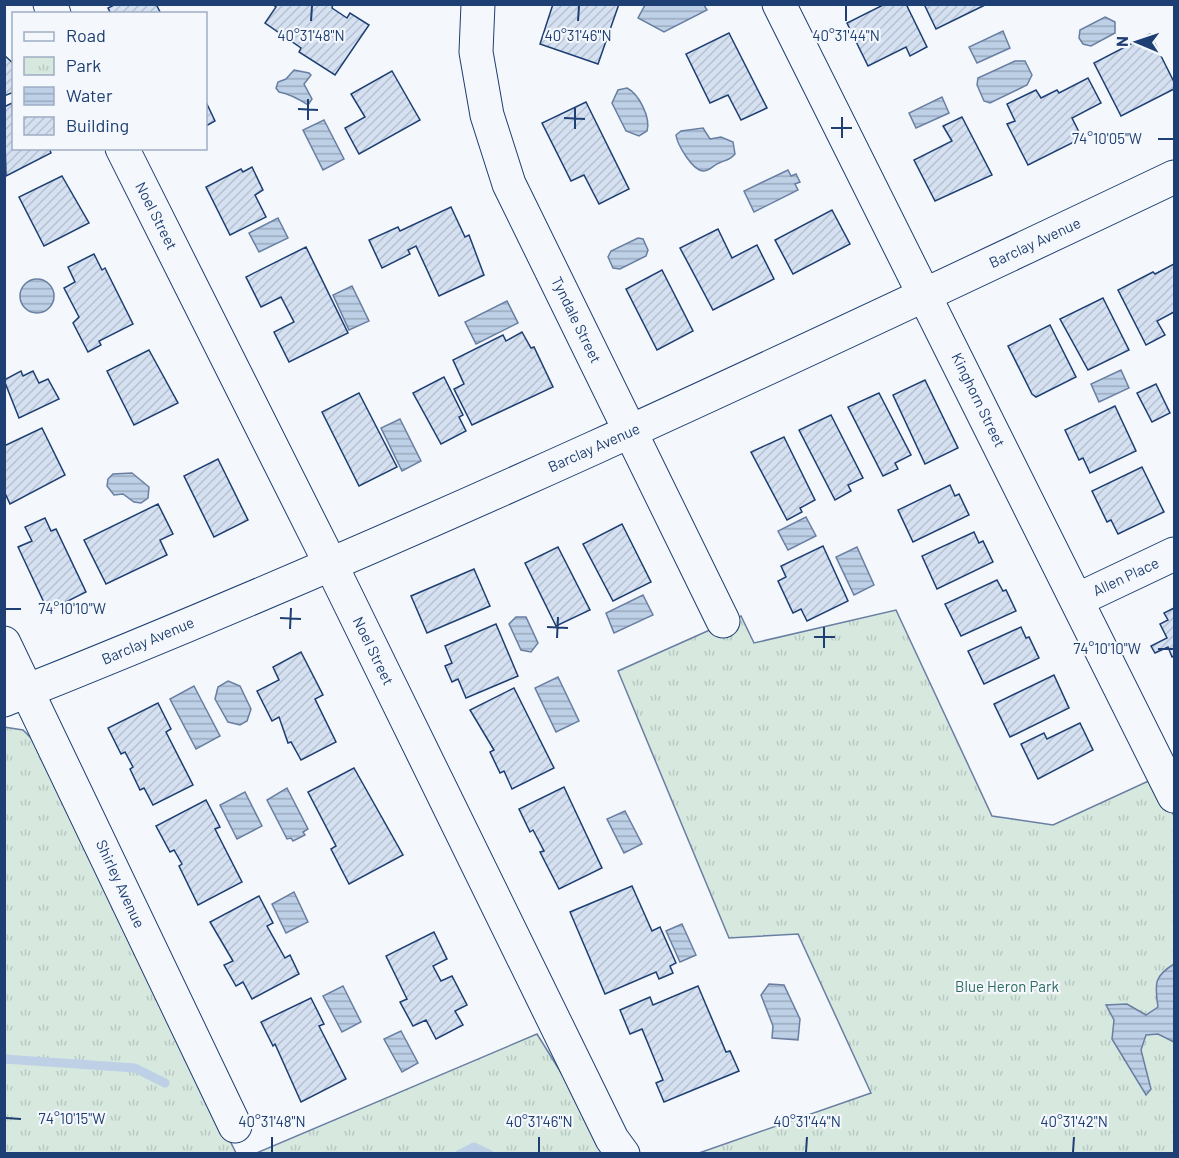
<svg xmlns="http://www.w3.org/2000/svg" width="1179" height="1158" viewBox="0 0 1179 1158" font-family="Barlow,sans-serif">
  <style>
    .park { fill: url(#park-tufts); stroke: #687fa3; stroke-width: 1.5 }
    .water { fill: url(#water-rules); stroke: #687fa3; stroke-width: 1.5 }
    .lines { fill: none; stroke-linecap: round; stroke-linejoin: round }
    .stream { stroke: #bed0e5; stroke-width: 9 }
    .building { fill: url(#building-hatch); stroke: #1d3f73; stroke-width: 1.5 }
    .minor-casing { stroke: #1d3f73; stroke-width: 35 }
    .minor { stroke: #f4f7fb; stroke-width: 33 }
    .ticks { fill: none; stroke: #1d3f73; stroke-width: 2 }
    .labels { text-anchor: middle; stroke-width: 4.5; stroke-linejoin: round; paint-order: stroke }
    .street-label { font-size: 15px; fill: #1d3f73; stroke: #f4f7fb }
    .park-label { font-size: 15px; fill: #2c6c60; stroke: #f4f7fb }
    .ticks-label { font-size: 15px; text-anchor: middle; fill: #1d3f73; stroke: #f4f7fb; stroke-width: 4.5; stroke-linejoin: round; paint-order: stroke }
  </style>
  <defs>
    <pattern id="park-tufts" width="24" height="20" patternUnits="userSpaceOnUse" patternTransform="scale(1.5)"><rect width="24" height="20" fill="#d7e8df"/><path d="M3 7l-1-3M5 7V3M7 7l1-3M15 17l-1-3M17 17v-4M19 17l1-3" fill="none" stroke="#b8c8c3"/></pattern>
    <pattern id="water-rules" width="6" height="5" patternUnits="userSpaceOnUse" patternTransform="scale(1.5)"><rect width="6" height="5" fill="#bed0e5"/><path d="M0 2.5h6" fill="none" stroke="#9aaabe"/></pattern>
    <pattern id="building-hatch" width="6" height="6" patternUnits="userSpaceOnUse" patternTransform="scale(1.5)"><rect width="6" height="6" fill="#d5e0f0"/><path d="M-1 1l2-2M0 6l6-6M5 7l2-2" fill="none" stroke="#b6c1d1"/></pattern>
  </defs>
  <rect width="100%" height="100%" fill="#f4f7fb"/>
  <g class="park">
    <path d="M896,610L992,816L1053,825L1155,778L1174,816V1153H699L871,1093L798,934L729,938L618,671L741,616L754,643Z"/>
    <path d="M4,727L23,730L32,739L236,1153H5Z"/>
    <path d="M537,1034L611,1153L254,1154Z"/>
  </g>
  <g class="water">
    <path d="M645,5H704L707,10L664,32L638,18Z"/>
    <path d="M1105,17L1115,22V33L1091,46L1083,44L1079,38L1080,30Z"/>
    <path d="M1003,31L1010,48L977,63L969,47Z"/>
    <path d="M1015,61H1025L1032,75L1027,85L990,103L984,101L977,85L978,78Z"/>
    <path d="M294,70L309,73L311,75L304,84L312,99L308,105C299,99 289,94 279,92L276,88L278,82L286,79Z"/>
    <path d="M627,88C639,94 651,118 647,131L639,136L626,131L612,103L618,90Z"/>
    <path d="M942,97L949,113L916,128L909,113Z"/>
    <path d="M324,120L344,159L323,170L303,130Z"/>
    <path d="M703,128L710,139L721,137L733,142L735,154C730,160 726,160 719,163C713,165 710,171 703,171C692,170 677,144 676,135L681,131Z"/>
    <path d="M788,170L791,176L796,174L800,182L795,184L798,190L754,212L744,191Z"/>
    <path d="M278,218L288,238L259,252L249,233Z"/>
    <path d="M638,238L643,239L648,250L646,256L620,269L613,268L608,257L611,251Z"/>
    <circle cx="37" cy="296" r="17"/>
    <path d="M352,286L369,321L349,330L333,295Z"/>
    <path d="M507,301L518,323L476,344L465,322Z"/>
    <path d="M1121,370L1129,388L1099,402L1091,384Z"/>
    <path d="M400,419L421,461L402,471L381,428Z"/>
    <path d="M132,473L149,487L148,498L141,503L134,502L123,494L114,495L107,486L108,479L113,474Z"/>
    <path d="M806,517L816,536L788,550L778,531Z"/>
    <path d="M857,547L874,585L854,595L836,557Z"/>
    <path d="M643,595L653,615L614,633L606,613Z"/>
    <path d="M516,617H526L538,643L531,652L521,650L509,624Z"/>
    <path d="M558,677L579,721L556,732L535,688Z"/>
    <path d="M228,681L240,686L251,709L247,721L240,725L228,722L215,699L218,687Z"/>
    <path d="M194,686L220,736L196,749L170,699Z"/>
    <path d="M287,788L308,829L303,832L305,835L293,841L291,838L287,839L267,800Z"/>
    <path d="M245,792L262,826L237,839L220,805Z"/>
    <path d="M625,811L642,844L624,853L607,819Z"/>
    <path d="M294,892L308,922L286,933L272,904Z"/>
    <path d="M682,924L696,955L680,962L666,931Z"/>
    <path d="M1174,964V1042L1158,1034L1146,1035L1141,1050L1151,1089L1146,1095L1112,1039L1114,1020L1106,1005L1127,1004L1146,1015L1158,1007C1155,984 1153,977 1174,964Z"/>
    <path d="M769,984L784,985L800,1019L798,1040L772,1038L773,1026L761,995Z"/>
    <path d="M343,986L361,1022L342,1032L323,996Z"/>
    <path d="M401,1031L418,1063L402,1072L384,1039Z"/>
  </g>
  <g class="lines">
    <g class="stream">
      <path d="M4,1059L135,1068L165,1083"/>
      <path d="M460,1154L474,1147L489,1154"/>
    </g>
  </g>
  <g class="building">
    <path d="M116,4H156L161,14H111L108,8Z"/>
    <path d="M333,4L332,8L347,18L350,13L369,25L335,75L299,52L301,48L265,23L276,7L272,4Z"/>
    <path d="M553,4H619L598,64L540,44Z"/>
    <path d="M885,4H906L927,47L910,56L906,47L868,66L847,23Z"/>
    <path d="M924,4H987L936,29Z"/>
    <path d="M729,33L767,108L741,120L728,95L710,103L686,54Z"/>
    <path d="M1150,34L1174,82V89L1121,116L1094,63Z"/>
    <path d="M4,55L14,64V92L4,96Z"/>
    <path d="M392,71L420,120L359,154L345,128L365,117L351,94Z"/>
    <path d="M1088,78L1101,103L1072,118L1082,138L1028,165L1007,124L1015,121L1007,104L1036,90L1041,98L1057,90L1059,93Z"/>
    <path d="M206,102L215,121L206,126Z"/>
    <path d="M586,102L629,189L599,204L584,175L571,181L542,123Z"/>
    <path d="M12,103L14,148H49L51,153L6,176L4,107Z"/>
    <path d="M962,117L992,175L935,201L914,160L952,141L943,126Z"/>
    <path d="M252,167L263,190L255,195L266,217L230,235L206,187L241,169L243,172Z"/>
    <path d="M62,176L89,223L44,246L19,197Z"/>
    <path d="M451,207L465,237L469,235L484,275L439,296L416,246L408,250L410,254L382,268L369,240L398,227L400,231Z"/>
    <path d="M832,210L850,244L793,274L775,240Z"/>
    <path d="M718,229L732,258L757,245L774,279L713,310L680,248Z"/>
    <path d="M306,247L348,333L289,362L274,332L294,322L281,297L261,307L246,277Z"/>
    <path d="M94,254L102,270L105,268L133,324L99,341L101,345L88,352L73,323L79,317L64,288L75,282L68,267Z"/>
    <path d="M1174,264V312L1157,321L1165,335L1146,345L1118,290L1153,272L1155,274Z"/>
    <path d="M662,270L693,331L657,350L626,289Z"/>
    <path d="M1103,298L1129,350L1088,370L1060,319Z"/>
    <path d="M1050,325L1076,377L1036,397L1032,394L1008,346Z"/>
    <path d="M522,332L531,348L534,347L553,387L472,425L454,389L464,384L453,360L503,335L506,341Z"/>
    <path d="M149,350L178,403L134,425L107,371Z"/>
    <path d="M21,371L23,376L33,371L39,383L48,379L59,399L19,418L4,380Z"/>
    <path d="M444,377L463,415L459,417L466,431L441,444L413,393Z"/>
    <path d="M925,380L958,448L925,464L893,395Z"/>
    <path d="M1156,384L1170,413L1152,422L1137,393Z"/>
    <path d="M359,393L397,467L359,486L322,412Z"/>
    <path d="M879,393L911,455L895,463L898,469L883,476L848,407Z"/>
    <path d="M1115,406L1136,451L1090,473L1083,458L1079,460L1065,430Z"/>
    <path d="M831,415L863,478L848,485L851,491L835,500L799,430Z"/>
    <path d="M42,428L65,475L10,504L4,491V446Z"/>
    <path d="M784,437L815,500L800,508L802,512L787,520L751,452Z"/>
    <path d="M218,459L248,520L214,537L184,476Z"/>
    <path d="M1142,467L1164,512L1118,534L1111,520L1107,522L1092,491Z"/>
    <path d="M950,485L955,496L959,494L969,515L913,542L898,510Z"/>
    <path d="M158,504L173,534L160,540L167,555L106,584L84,540Z"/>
    <path d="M45,518L51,531L56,529L86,592L48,611L18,547L32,541L25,527Z"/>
    <path d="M622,524L651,582L613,601L583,544Z"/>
    <path d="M974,532L979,543L983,541L993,562L937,589L922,556Z"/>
    <path d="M823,546L848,601L807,621L801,609L793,613L778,581L786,577L781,566Z"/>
    <path d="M558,547L590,610L556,626L525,563Z"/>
    <path d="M474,569L490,606L427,633L411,596Z"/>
    <path d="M997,580L1003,591L1006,590L1016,611L961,636L945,604Z"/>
    <path d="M1174,608V656L1172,657L1168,647L1155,653L1151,646L1167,638L1160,624L1168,620L1164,613Z"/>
    <path d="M496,624L518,676L466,698L458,679L452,682L445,666L452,663L445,646Z"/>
    <path d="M1021,627L1026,638L1029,637L1039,658L984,684L968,651Z"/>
    <path d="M301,652L323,695L315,699L336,742L301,760L291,742L288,743L279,717L272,721L257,691L279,680L273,667Z"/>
    <path d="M1054,675L1069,708L1010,737L994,704Z"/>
    <path d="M514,688L554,768L512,789L504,771L500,773L490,752L494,750L470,710Z"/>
    <path d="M158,703L171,729L166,732L193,785L153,805L144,788L140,790L130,769L133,767L125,752L121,754L108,728Z"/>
    <path d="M1080,723L1093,750L1038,779L1021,744L1044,733L1047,739Z"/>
    <path d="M354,768L403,855L349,884L331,849L336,846L308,792Z"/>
    <path d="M564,787L602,868L559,889L540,852L544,851L533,830L530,832L519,809Z"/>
    <path d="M206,800L220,827L215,829L242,882L198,905L179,866L182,864L174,850L170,852L156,826Z"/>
    <path d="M632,886L652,931L660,927L676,963L670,966L673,973L659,979L656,972L605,994L570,912Z"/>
    <path d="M259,896L273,923L267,926L285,958L290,955L299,974L252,999L243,982L236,986L224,965L233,961L210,922Z"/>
    <path d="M434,932L447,959L433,966L441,981L452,976L467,1005L455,1011L463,1025L436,1039L426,1020L413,1026L400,1002L407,999L386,956Z"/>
    <path d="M698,986L726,1052L730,1051L739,1071L664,1102L656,1083L663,1080L642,1029L630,1034L620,1010L650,997L653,1005Z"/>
    <path d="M311,998L324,1024L319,1026L346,1079L301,1102L275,1044L273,1046L261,1022Z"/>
  </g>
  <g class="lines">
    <defs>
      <g id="minor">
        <path d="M50,4L54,14"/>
        <path d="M478,4L476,52L487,115L509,184L723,621"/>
        <path d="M779,4L1174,796"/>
        <path d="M122,148L331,565L612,1139L623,1154"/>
        <path d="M1077,600L1174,554"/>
        <path d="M4,643L235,1126"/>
        <path d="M4,700C402,542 789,360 1174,177"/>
      </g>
    </defs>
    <use href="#minor" class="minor-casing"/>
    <use href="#minor" class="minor"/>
  </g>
  <path class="ticks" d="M311,21L312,6M578,21L579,6M846,21V6M298,109L318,110M564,118L585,119M308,120V99M831,128H852M575,129V108M842,138V117M1158,139H1173M6,609H21M280,618L301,619M547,627L568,628M290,629L291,608M814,637H835M557,638L558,617M824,648V627M1158,649H1173M6,1118L21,1119M272,1152V1137M539,1152V1137M806,1152L807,1137M1073,1152L1074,1137"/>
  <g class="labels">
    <g class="street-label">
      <text transform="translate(156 216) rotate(63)" y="5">Noel Street</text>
      <text transform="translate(1035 243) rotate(-25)" y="5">Barclay Avenue</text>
      <text transform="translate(576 320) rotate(64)" y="5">Tyndale Street</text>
      <text transform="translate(978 400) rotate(64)" y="5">Kinghorn Street</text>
      <text transform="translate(594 448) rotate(-24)" y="5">Barclay Avenue</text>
      <text transform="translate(1126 577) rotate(-25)" y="5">Allen Place</text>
      <text transform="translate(148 641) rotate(-23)" y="5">Barclay Avenue</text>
      <text transform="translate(373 651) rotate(64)" y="5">Noel Street</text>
      <text transform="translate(120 884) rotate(65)" y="5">Shirley Avenue</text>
    </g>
    <g class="park-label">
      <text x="1007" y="992">Blue Heron Park</text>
    </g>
  </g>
  <g class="ticks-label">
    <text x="311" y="41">40°31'48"N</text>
    <text x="578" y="41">40°31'46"N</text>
    <text x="846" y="41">40°31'44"N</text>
    <text x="1107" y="144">74°10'05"W</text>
    <text x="72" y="614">74°10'10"W</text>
    <text x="1107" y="654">74°10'10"W</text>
    <text x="72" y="1124">74°10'15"W</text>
    <text x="272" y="1127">40°31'48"N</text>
    <text x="539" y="1127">40°31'46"N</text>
    <text x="807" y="1127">40°31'44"N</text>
    <text x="1074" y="1127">40°31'42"N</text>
  </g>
  <rect width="1179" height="1158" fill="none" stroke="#1d3f73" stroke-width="12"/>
  <rect x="12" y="12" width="195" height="138" fill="#f4f7fb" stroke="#9eadc5" stroke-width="1.5"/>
  <rect x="24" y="32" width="30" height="9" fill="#f4f7fb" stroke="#9eadc5" stroke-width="1.5"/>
  <text x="66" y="42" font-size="18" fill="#1d3f73">Road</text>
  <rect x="24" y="57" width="30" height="18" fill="url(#park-tufts)" stroke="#9eadc5" stroke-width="1.5"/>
  <text x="66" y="72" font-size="18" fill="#1d3f73">Park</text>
  <rect x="24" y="87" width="30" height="18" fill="url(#water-rules)" stroke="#9eadc5" stroke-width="1.5"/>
  <text x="66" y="102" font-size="18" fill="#1d3f73">Water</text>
  <rect x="24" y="117" width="30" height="18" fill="url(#building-hatch)" stroke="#9eadc5" stroke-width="1.5"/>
  <text x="66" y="132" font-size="18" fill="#1d3f73">Building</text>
  <g transform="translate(1137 42) rotate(272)" stroke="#f4f7fb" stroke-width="4.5" paint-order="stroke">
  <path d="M0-4.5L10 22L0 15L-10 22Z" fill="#1d3f73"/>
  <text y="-9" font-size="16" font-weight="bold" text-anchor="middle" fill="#1d3f73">N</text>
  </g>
</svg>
